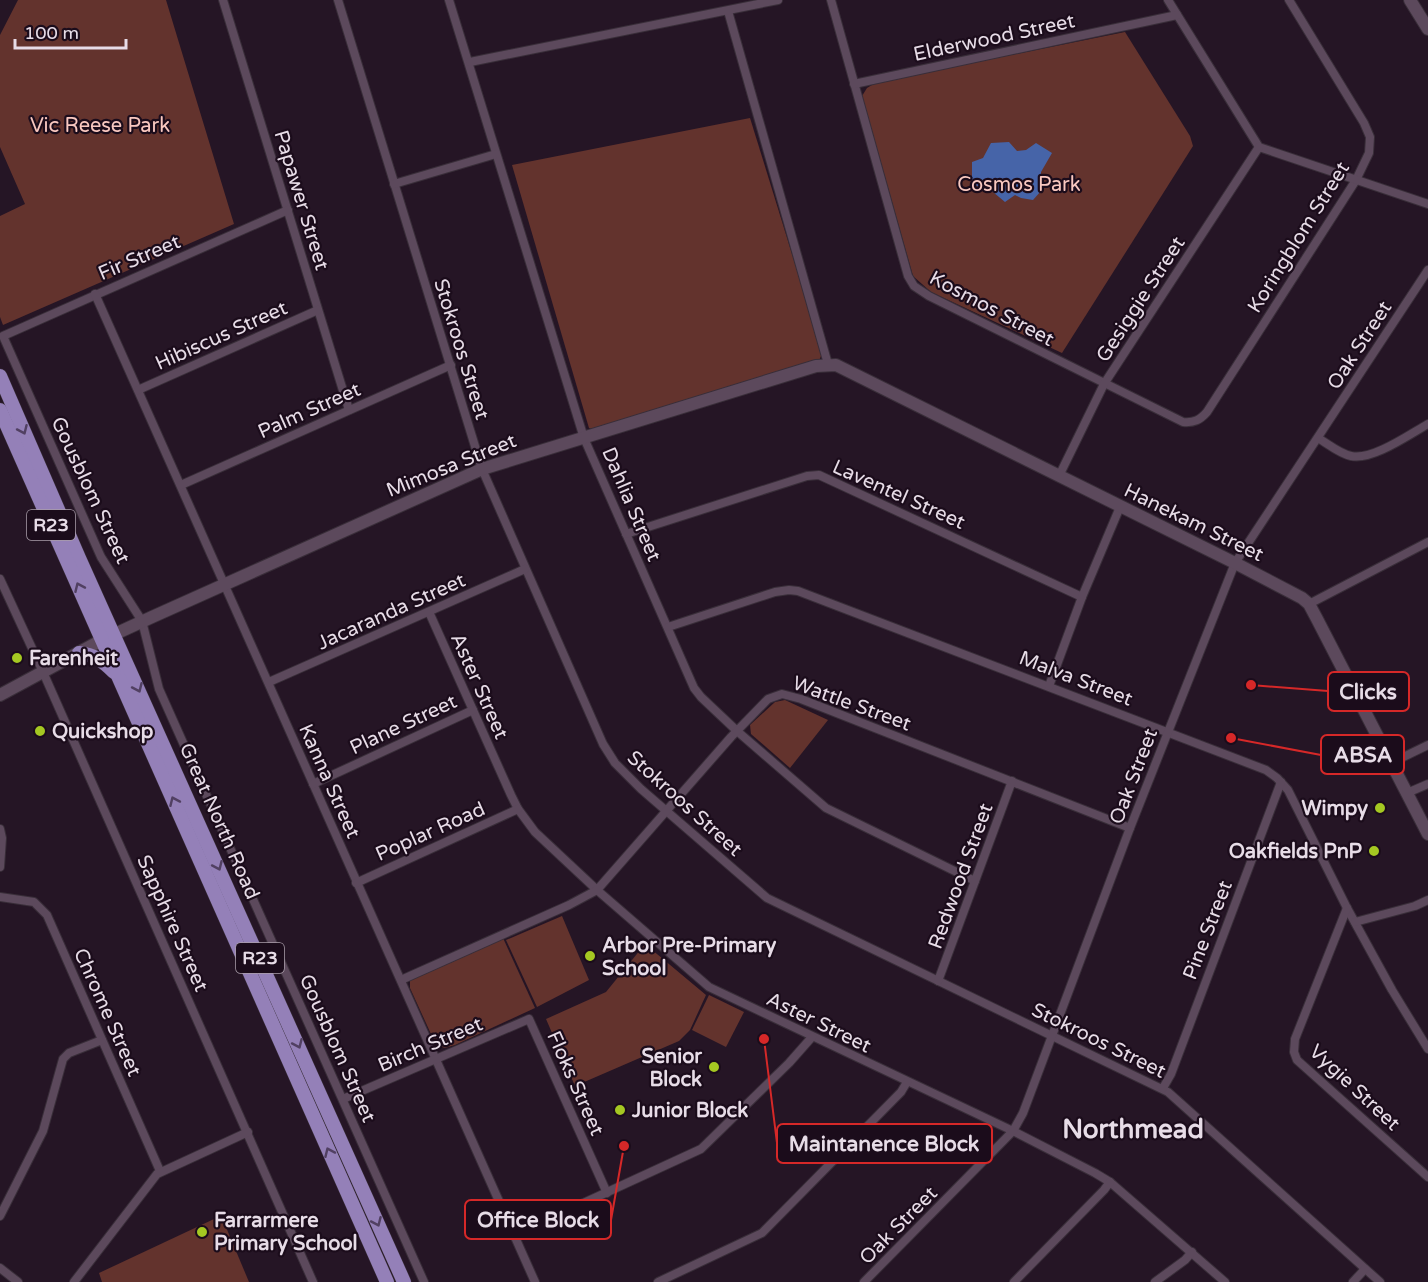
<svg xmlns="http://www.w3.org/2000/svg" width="1428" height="1282" viewBox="0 0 1428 1282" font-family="'Varela Round',sans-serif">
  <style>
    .green { fill: #63332d }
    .water { fill: #4664a8 }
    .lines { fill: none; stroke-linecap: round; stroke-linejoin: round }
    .street-casing { stroke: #392e39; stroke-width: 10 }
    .secondary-casing { stroke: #392e39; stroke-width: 14 }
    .primary-casing { stroke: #392e39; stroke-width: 15 }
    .street { stroke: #5c495c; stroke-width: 8 }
    .secondary { stroke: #5c495c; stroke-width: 12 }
    .primary { stroke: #9480b8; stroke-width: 14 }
    .oneway { stroke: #514062 }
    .poi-dot { fill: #a5c822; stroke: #1b0c1b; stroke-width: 2 }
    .labels { text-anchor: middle; stroke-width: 4.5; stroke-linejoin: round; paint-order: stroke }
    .shield { fill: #1b0c1b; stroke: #aa9eaa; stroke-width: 1.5 }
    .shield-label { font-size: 18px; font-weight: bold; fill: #e7dce7 }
    .street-label { font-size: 20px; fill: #e7dce7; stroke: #1b0c1b }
    .park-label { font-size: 20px; fill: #f9c8c0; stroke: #1b0c1b }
    .poi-label { font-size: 20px; font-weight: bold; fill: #e7dce7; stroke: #1b0c1b; text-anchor: start }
    .district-label { font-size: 26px; font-weight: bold; fill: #e7dce7; stroke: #1b0c1b }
    .leader { fill: none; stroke: #d62828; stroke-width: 2 }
    .callout-dot { fill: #d62828; stroke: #1b0c1b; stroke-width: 2 }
    .callout { fill: #1b0c1b; stroke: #d62828; stroke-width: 2 }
    .callout-label { font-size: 21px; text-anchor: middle; font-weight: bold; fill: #e7dce7 }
  </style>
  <rect width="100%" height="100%" fill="#251525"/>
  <g class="green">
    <path d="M18,0H166L234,224L3,325L0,317V216L25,204L0,147V35Z"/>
    <path d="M1125,32L1190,136L1193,146L1062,353L931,292L913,276L862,96L867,88L877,82Z"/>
    <path d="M750,118L821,348V356L819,361L595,430L589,428L512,165Z"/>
    <path d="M785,700L828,720L790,768L751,734L750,725L775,702Z"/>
    <path d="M562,916L589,980L537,1007L506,940Z"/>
    <path d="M503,938L535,1008L455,1045L445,1048L436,1045L410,988V980Z"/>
    <path d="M645,944L706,995L690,1030L679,1041L575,1086L546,1019L606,992Z"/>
    <path d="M709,995L744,1012L726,1047L692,1030Z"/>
    <path d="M214,1219L223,1220L249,1282H102L99,1273Z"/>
  </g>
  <path class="water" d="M1009,142L1017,151L1026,150L1036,143L1052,153L1041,172V191L1033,200L1021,198L1015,195L1005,202L993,192H985L972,182V162L983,158L991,143Z"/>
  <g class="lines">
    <defs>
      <g id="street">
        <path d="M223,0L349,410"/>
        <path d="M338,0L482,469L603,744L615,763L641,789L767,898L1168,1092L1380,1282"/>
        <path d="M449,0L584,438L694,688L701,697L737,731L826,808L975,881"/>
        <path d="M831,0L908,276L914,286L929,296L1183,422C1194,423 1200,420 1207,412L1356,180L1369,153L1370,137L1364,123L1289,0"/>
        <path d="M1168,0L1259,147L1428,204"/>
        <path d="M728,11L828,364"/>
        <path d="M470,62L778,0"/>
        <path d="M854,84L1177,15"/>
        <path d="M394,184L496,154"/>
        <path d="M288,210L3,336L101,557L142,621L159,689L424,1282"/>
        <path d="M95,294L535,1282"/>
        <path d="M138,390L318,310"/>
        <path d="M1318,438C1328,444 1340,454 1351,456C1372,461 1410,434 1428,424"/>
        <path d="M1059,476L1104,384L1259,147"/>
        <path d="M181,485L451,365"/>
        <path d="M626,534L807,476L819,475L1082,597"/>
        <path d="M0,579L43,672L313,1282"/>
        <path d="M1309,604L1428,542"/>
        <path d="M429,612L511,795L518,809L535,832L597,890L709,987L1013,1131L1095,1173L1110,1182L1225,1282"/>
        <path d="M668,627L775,592L789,590L798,591L1266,770L1277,778L1288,790L1347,908L1392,990L1428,1049"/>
        <path d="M269,682L525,569"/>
        <path d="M1049,686L1082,597L1120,507"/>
        <path d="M1391,763L1428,745"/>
        <path d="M313,784L473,710"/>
        <path d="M1407,793L1428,784"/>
        <path d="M0,829L2,838L0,867"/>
        <path d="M356,883L518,809"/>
        <path d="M0,897L34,902L47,915L160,1171"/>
        <path d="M1347,908L1295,1039L1294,1052L1297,1060L1428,1177"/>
        <path d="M1355,922L1415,906L1428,900"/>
        <path d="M401,980L569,905L597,890L731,737L768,699L782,694L801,699L1130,828"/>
        <path d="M938,981L1012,781"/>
        <path d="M1163,1088L1171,1074L1281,782"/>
        <path d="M343,1099L529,1019L607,1193"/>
        <path d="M0,1216L43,1131L63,1059L69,1053L102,1040"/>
        <path d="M514,1235L701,1149L789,1063L812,1037"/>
        <path d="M0,1268L18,1282"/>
        <path d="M74,1282L157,1174L248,1132"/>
        <path d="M658,1282L762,1233L901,1092L907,1082"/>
        <path d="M864,1282L1013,1131L1023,1113L1130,828L1235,563L1428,270"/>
        <path d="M1014,1282L1104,1190L1110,1182"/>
        <path d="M1155,1282L1185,1260L1192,1252"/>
        <path d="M1353,1282L1365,1269"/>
      </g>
      <g id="secondary">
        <path d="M1410,0L1428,29"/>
        <path d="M0,695L102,640L152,617L482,469L816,366L836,365L1235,563L1302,598L1309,604L1317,619L1428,834"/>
      </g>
      <g id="primary">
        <path d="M0,376L79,558L404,1282"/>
        <path d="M0,410L387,1282"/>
        <path d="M79,653C95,655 103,661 114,672"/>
      </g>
    </defs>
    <use href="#street" class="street-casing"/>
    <use href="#secondary" class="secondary-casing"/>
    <use href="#primary" class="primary-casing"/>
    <use href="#street" class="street"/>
    <use href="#secondary" class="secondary"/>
    <use href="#primary" class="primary"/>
  </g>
  <defs><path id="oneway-chevron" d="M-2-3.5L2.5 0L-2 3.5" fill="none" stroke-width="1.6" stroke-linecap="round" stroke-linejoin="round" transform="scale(1.5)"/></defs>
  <g class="oneway">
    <use href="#oneway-chevron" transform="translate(23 430) rotate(66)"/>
    <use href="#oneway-chevron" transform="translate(79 587) rotate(-114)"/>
    <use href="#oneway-chevron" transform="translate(138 688) rotate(66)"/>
    <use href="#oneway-chevron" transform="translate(174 801) rotate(-114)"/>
    <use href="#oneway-chevron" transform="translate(218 866) rotate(66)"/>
    <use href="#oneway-chevron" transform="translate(298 1044) rotate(66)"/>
    <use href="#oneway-chevron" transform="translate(329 1152) rotate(-114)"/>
    <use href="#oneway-chevron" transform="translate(377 1222) rotate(66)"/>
  </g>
  <g class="poi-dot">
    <circle cx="17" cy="658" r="6"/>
    <circle cx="40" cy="731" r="6"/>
    <circle cx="1380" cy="808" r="6"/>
    <circle cx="1374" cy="851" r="6"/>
    <circle cx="590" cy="956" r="6"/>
    <circle cx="714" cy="1067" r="6"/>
    <circle cx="620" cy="1110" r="6"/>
    <circle cx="202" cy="1232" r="6"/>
  </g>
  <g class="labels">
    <g class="shield">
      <rect x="27" y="510" width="48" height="30" rx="4.5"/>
      <rect x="236" y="943" width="48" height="30" rx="4.5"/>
    </g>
    <g class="shield-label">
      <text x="51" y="531">R23</text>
      <text x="260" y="964">R23</text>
    </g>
    <g class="street-label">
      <text transform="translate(994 37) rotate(-12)" y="7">Elderwood Street</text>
      <text transform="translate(302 200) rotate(73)" y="7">Papawer Street</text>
      <text transform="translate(1298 237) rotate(-58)" y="7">Koringblom Street</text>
      <text transform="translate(139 257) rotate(-23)" y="7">Fir Street</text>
      <text transform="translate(1140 299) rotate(-57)" y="7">Gesiggie Street</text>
      <text transform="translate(992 308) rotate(28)" y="7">Kosmos Street</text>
      <text transform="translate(221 335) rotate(-24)" y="7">Hibiscus Street</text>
      <text transform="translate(1359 345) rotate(-57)" y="7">Oak Street</text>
      <text transform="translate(462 349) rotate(73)" y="7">Stokroos Street</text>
      <text transform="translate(309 410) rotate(-24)" y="7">Palm Street</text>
      <text transform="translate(451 465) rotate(-22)" y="7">Mimosa Street</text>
      <text transform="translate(91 490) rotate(65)" y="7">Gousblom Street</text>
      <text transform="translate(899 494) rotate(24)" y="7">Laventel Street</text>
      <text transform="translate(632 504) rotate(67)" y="7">Dahlia Street</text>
      <text transform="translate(1194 522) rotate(26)" y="7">Hanekam Street</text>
      <text transform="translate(391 611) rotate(-24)" y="7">Jacaranda Street</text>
      <text transform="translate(1076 678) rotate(21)" y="7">Malva Street</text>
      <text transform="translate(480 686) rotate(66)" y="7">Aster Street</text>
      <text transform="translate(852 703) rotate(20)" y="7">Wattle Street</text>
      <text transform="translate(403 724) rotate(-25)" y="7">Plane Street</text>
      <text transform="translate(1133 776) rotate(-69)" y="7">Oak Street</text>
      <text transform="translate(330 781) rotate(66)" y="7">Kanna Street</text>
      <text transform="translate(685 803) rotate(42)" y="7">Stokroos Street</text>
      <text transform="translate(220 821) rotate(66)" y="7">Great North Road</text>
      <text transform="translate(430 831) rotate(-24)" y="7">Poplar Road</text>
      <text transform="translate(960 876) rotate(-70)" y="7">Redwood Street</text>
      <text transform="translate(173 923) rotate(66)" y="7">Sapphire Street</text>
      <text transform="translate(1207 930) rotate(-69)" y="7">Pine Street</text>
      <text transform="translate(108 1012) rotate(66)" y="7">Chrome Street</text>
      <text transform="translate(819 1022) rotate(26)" y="7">Aster Street</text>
      <text transform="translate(1099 1040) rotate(26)" y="7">Stokroos Street</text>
      <text transform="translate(430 1044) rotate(-23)" y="7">Birch Street</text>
      <text transform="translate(338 1048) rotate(66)" y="7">Gousblom Street</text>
      <text transform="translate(576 1083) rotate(66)" y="7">Floks Street</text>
      <text transform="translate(1355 1087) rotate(43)" y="7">Vygie Street</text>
      <text transform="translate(898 1225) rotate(-45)" y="7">Oak Street</text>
    </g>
    <g class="park-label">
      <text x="100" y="132">Vic Reese Park</text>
      <text x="1019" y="191">Cosmos Park</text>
    </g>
    <g class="poi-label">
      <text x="29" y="665">Farenheit</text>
      <text x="52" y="738">Quickshop</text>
      <text x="1368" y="815" text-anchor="end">Wimpy</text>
      <text x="1362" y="858" text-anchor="end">Oakfields PnP</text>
      <text x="602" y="952">Arbor Pre-Primary<tspan x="602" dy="23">School</tspan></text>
      <text x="702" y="1063" text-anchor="end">Senior<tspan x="702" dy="23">Block</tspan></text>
      <text x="632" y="1117">Junior Block</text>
      <text x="214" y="1227">Farrarmere<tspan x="214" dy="23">Primary School</tspan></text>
    </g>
    <g class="district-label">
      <text x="1133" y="1138">Northmead</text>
    </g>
  </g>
  <path class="leader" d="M1251 685L1328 691M1231 738L1321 755M764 1039L777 1143M624 1146L611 1220"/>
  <g class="callout-dot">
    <circle cx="1251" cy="685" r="6"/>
    <circle cx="1231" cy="738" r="6"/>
    <circle cx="764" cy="1039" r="6"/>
    <circle cx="624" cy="1146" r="6"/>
  </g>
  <g class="callout">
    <rect x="1328" y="672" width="81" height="39" rx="6"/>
    <rect x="1321" y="735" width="83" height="39" rx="6"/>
    <rect x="777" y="1124" width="215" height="39" rx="6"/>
    <rect x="465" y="1200" width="146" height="39" rx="6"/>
  </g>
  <g class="callout-label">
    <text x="1368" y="699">Clicks</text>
    <text x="1363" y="762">ABSA</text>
    <text x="884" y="1151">Maintanence Block</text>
    <text x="538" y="1227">Office Block</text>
  </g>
  <path d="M15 39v9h111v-9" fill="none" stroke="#e7dce7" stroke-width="3"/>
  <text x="24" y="39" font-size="18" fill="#e7dce7" stroke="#1b0c1b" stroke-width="4.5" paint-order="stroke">100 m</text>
</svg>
